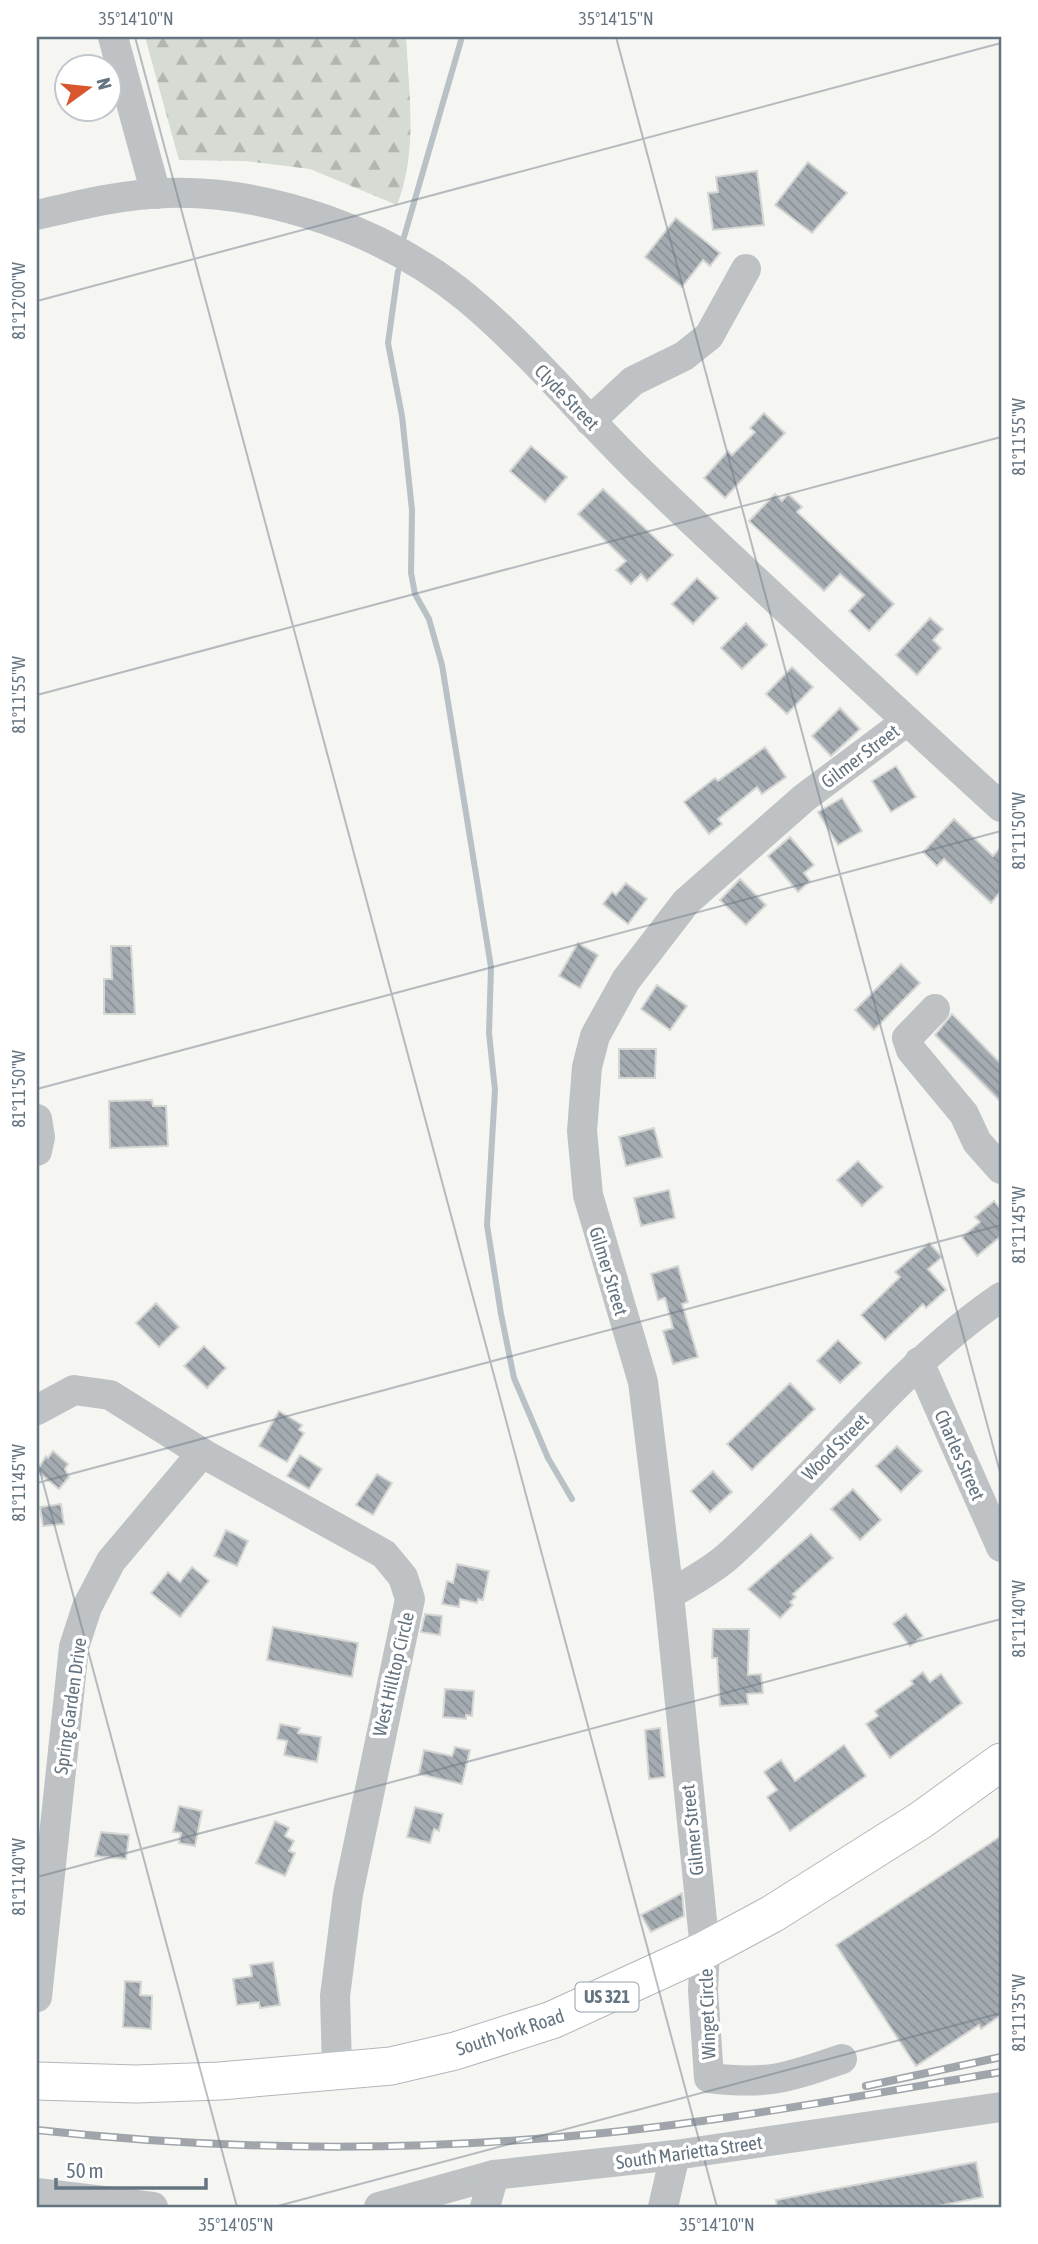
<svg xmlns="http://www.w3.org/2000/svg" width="1038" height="2244" viewBox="0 0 1038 2244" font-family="'Asap Condensed',sans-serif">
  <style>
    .forest { fill: url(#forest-firs) }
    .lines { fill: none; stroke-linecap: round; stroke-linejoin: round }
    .stream { stroke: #b7c1c6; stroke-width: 6 }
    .building { fill: url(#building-back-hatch); stroke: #d6d6d4; stroke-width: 2 }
    .major-casing { stroke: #b3b7bb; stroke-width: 39 }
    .minor { stroke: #bec2c5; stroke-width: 30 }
    .major { stroke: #fff; stroke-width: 37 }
    .rail-casing { stroke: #9fa5aa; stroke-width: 8 }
    .rail { stroke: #fff; stroke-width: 5; stroke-dasharray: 16; stroke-linecap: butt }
    .ticks { fill: none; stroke: #657481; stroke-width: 2; stroke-opacity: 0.45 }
    .labels { text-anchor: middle; stroke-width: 7; stroke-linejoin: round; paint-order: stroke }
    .shield { fill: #fff; stroke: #939ea7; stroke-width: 2 }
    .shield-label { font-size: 18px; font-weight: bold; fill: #657481 }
    .street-label { font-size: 19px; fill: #657481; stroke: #fff }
    .neatline { fill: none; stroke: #657481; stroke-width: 2.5 }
    .ticks-label { font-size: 18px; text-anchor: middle; fill: #657481 }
  </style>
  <defs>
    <pattern id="forest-firs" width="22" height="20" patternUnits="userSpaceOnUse" patternTransform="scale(1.75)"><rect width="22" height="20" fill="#d6dbd3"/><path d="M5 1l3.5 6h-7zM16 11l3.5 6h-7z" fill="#b1b6b1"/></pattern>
    <pattern id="building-back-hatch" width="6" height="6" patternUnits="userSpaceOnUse" patternTransform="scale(1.75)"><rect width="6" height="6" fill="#a4acb2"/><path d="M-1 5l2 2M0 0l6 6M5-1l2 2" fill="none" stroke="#899196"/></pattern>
  </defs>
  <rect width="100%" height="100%" fill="#f5f5f1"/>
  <path class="forest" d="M145,37H406C409,94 418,151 397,205L310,169L245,161L179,160Z"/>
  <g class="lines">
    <g class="stream">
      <path d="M404,237L462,37"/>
      <path d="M398,271L388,343L402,416L412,510L411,573L415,594L429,619L442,665L491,967L489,1033L495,1090L487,1225L501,1314L514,1378L548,1458L572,1499"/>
    </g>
  </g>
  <g class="building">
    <path d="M808,162L847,193L812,233L775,205Z"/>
    <path d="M757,171L764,225L713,230L708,193L718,192L716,177Z"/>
    <path d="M676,218L720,253L710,266L703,260L682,287L645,257Z"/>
    <path d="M764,413L785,433L725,498L704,478L728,451L732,455L755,432L750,428Z"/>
    <path d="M531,446L567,477L545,502L510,471Z"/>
    <path d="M603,489L673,555L647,581L641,574L631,584L616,570L626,561L578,514Z"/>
    <path d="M775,494L782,501L788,494L802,507L797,512L894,604L869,631L849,611L864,595L840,574L824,591L749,521Z"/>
    <path d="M697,578L718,598L693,624L672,604Z"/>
    <path d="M930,618L943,629L933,640L941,648L917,675L896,655Z"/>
    <path d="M746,623L767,645L742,669L721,648Z"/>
    <path d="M792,667L813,687L787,714L766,694Z"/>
    <path d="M840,708L860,729L831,756L812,736Z"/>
    <path d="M765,747L786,777L762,794L757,787L718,819L722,824L709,834L684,802L715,778L718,781Z"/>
    <path d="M896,766L916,797L891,812L872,781Z"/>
    <path d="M842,798L862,831L838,845L818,812Z"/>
    <path d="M954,819L993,856L1001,847V891L991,903L944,859L937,866L923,852Z"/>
    <path d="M790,837L814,865L804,873L810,881L798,892L768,856Z"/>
    <path d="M740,879L766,905L746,925L720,900Z"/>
    <path d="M626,883L647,899L628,924L603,904L612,892L616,895Z"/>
    <path d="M578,943L598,955L580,988L559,976Z"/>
    <path d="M111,946H131L135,1014H104V979H112Z"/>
    <path d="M901,964L920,983L874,1030L855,1010Z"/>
    <path d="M657,985L687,1006L670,1030L641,1009Z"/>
    <path d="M952,1014L1001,1064V1102L935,1035Z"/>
    <path d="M619,1049H656L655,1078H619Z"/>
    <path d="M152,1100L153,1106H166L168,1146L110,1148L109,1101Z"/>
    <path d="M654,1128L662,1157L626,1166L619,1137Z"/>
    <path d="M858,1161L883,1187L862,1206L837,1180Z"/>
    <path d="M669,1190L675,1218L641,1226L634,1198Z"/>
    <path d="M994,1201L1001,1210V1236L977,1256L962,1237L980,1222L975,1217Z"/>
    <path d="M929,1243L942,1257L928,1269L946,1290L926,1308L923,1304L885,1340L861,1315L900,1277L895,1272Z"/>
    <path d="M678,1266L688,1302L682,1304L698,1357L673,1364L663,1331L673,1328L665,1298L658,1300L651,1274Z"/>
    <path d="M156,1303L179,1327L159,1347L136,1323Z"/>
    <path d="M838,1340L861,1363L840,1383L817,1361Z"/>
    <path d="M204,1346L226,1368L207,1388L184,1366Z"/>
    <path d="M790,1383L815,1409L752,1470L727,1444Z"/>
    <path d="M279,1411L302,1425L299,1430L304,1433L287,1462L259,1446Z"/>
    <path d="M897,1446L922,1471L901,1492L876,1466Z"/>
    <path d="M53,1451L68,1464L65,1469L69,1477L59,1489L37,1471L46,1456L48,1458Z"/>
    <path d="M300,1455L322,1469L309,1489L287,1476Z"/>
    <path d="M713,1471L732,1492L710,1512L691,1491Z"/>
    <path d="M377,1474L392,1483L373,1515L356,1505Z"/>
    <path d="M853,1489L881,1520L860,1540L831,1509Z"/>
    <path d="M61,1504L64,1524L43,1526L40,1507Z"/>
    <path d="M226,1530L248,1541L237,1566L214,1556Z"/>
    <path d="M811,1534L833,1558L793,1594L796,1597L790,1602L793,1605L780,1618L748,1589Z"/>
    <path d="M457,1564L489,1571L483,1600L478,1599L477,1603L460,1599L459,1607L442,1604L447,1581L453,1583Z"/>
    <path d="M192,1567L209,1581L180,1617L151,1593L168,1572L180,1582Z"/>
    <path d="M425,1614L442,1616L440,1635L421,1632Z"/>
    <path d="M906,1614L923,1636L910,1646L893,1624Z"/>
    <path d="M273,1627L358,1643L352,1677L267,1660Z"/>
    <path d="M713,1629H749L748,1675L761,1674L763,1693L747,1694L748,1704L720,1706L717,1658H712Z"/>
    <path d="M923,1672L930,1682L941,1674L962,1703L890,1758L866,1724L878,1716L875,1711L913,1684L911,1681Z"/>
    <path d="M445,1689L474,1691L472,1716L466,1715V1719L443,1717Z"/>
    <path d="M280,1724L300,1728L298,1733L321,1737L317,1762L284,1755L287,1741L277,1739Z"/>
    <path d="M660,1728L665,1777L649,1779L645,1730Z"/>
    <path d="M844,1745L866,1776L790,1831L767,1797L777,1790L764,1772L781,1760L795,1781Z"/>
    <path d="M455,1747L470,1750L462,1784L419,1774L424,1750L452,1756Z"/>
    <path d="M179,1806L202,1811L195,1846L179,1843L181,1833L173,1832Z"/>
    <path d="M415,1807L443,1814L439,1831L434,1829L430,1843L407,1837Z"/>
    <path d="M275,1821L289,1828L285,1836L294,1841L289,1851L295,1853L285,1876L256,1863Z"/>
    <path d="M101,1832L129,1835L126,1859L95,1856Z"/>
    <path d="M1001,1836V2015L981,2029L979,2025L916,2066L836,1945Z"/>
    <path d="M682,1893L684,1916L651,1932L641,1915Z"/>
    <path d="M273,1962L280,2005L260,2008L259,2002L237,2005L233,1979L252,1976L250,1965Z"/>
    <path d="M125,1981L141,1982L140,1995L152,1996L151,2029L123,2027Z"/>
    <path d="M976,2162L983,2197L933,2207H777L776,2200Z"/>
  </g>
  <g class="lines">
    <defs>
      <path id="major" d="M37,2081L136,2084L220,2081L391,2066L455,2051L552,2020L705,1950L772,1914L921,1820L1001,1762"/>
    </defs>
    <use href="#major" class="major-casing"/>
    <g class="minor">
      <path d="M113,37L156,194"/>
      <path d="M37,215C79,205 123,194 167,193C270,190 387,232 467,298C533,353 587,421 649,480C765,591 883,699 1001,807"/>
      <path d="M590,421L633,381L684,356L709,336L746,269"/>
      <path d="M935,1009L907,1038L911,1050L964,1114L977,1142L1001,1169"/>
      <path d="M37,1119L40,1137L37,1151"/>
      <path d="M919,1362L1001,1547"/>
      <path d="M37,1410L74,1390L110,1395L202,1453L384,1554L403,1577L410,1599L348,1894L335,1996L337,2068"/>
      <path d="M669,1595C688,1583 710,1572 727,1557C821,1473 896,1369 1001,1297"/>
      <path d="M37,1997L74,1647L87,1607L111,1561L202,1453"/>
      <path d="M842,2059C787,2078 769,2085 709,2078L703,1990L705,1950L669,1595L643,1382L588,1195L582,1131L587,1067L595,1036L626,980L686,902L804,798L907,721"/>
      <path d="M37,2193L153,2207"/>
      <path d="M379,2207L494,2175L675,2155L1001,2107"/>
      <path d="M485,2207L494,2175"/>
      <path d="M663,2207L675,2155"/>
    </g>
    <use href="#major" class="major"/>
    <defs>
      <g id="rail">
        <path d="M866,2086L1001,2057"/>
        <path d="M37,2130C202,2148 369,2152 534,2139C691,2128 846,2098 1001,2072"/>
      </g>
    </defs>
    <use href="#rail" class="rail-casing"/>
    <use href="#rail" class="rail"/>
  </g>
  <path class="ticks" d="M135,37L717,2207M616,37L1001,1476M37,301L1001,43M37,695L1001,437M37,1089L1001,831M37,1460L237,2207M37,1483L1001,1225M37,1877L1001,1619M274,2207L1001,2013"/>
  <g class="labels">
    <rect class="shield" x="575.5" y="1982.5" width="63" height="29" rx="5"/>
    <g class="shield-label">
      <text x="607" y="2003">US 321</text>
    </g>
    <g class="street-label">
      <text transform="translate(567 397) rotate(46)" y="7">Clyde Street</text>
      <text transform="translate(860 756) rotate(-37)" y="7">Gilmer Street</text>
      <text transform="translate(609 1271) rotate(73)" y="7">Gilmer Street</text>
      <text transform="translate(835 1447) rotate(-45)" y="7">Wood Street</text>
      <text transform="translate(960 1455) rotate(66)" y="7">Charles Street</text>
      <text transform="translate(393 1674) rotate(-77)" y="7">West Hilltop Circle</text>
      <text transform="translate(70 1706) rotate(-82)" y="7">Spring Garden Drive</text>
      <text transform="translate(692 1830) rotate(-96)" y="7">Gilmer Street</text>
      <text transform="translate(707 2014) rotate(-92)" y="7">Winget Circle</text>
      <text transform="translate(510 2032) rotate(-18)" y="7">South York Road</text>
      <text transform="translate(689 2152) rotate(-8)" y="7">South Marietta Street</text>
    </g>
  </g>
  <rect width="1038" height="2244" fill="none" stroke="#ffffff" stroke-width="77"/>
  <g transform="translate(88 88) rotate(75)"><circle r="33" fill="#ffffff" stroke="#c1c7cd" stroke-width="2"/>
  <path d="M0-5L12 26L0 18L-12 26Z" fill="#d9552d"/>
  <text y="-10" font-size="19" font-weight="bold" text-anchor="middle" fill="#657481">N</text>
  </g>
  <path d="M56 2178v10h150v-10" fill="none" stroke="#657481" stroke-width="3.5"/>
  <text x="66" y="2178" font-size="21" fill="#657481" stroke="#ffffff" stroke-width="5" paint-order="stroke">50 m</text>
  <rect x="38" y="38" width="962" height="2168" class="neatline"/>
  <g class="ticks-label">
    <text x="136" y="25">35°14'10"N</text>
    <text x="616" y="25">35°14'15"N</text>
    <text transform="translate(19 301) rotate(-90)" y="6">81°12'00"W</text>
    <text transform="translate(1019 437) rotate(-90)" y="6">81°11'55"W</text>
    <text transform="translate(19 695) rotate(-90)" y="6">81°11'55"W</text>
    <text transform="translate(1019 831) rotate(-90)" y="6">81°11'50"W</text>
    <text transform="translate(19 1089) rotate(-90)" y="6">81°11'50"W</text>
    <text transform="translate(1019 1225) rotate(-90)" y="6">81°11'45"W</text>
    <text transform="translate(19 1483) rotate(-90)" y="6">81°11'45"W</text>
    <text transform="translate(1019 1619) rotate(-90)" y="6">81°11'40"W</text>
    <text transform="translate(19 1877) rotate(-90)" y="6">81°11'40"W</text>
    <text transform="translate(1019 2013) rotate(-90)" y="6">81°11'35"W</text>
    <text x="236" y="2231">35°14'05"N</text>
    <text x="717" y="2231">35°14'10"N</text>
  </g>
</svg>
